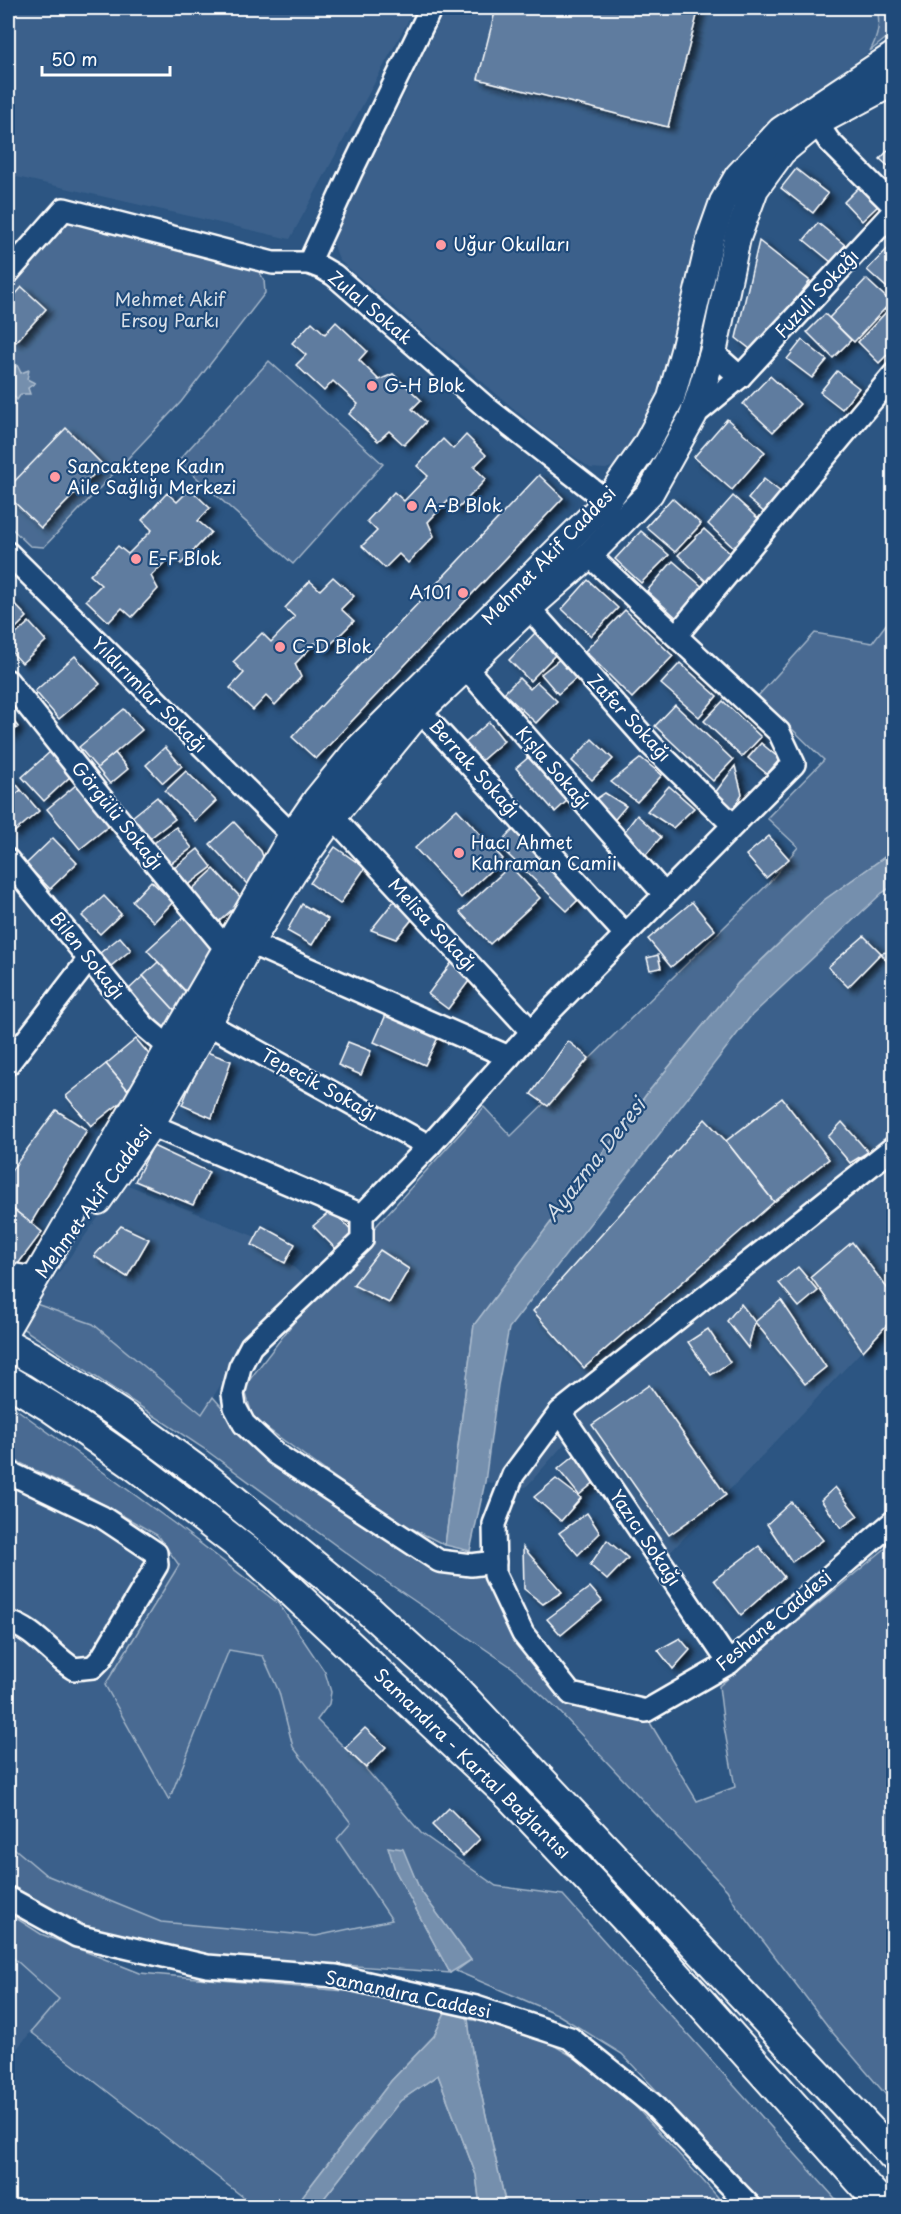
<svg xmlns="http://www.w3.org/2000/svg" width="901" height="2214" viewBox="0 0 901 2214" font-family="'Playpen Sans',sans-serif">
  <style>
    .built { fill: #3b618b }
    .green { fill: #486b92; stroke: #a4b5c8; stroke-width: 1.5 }
    .water { fill: #748fad; stroke: #acbcce; stroke-width: 1.5 }
    .building { fill: #5e7c9f; stroke: #fff; stroke-width: 1.5; filter: url(#shadow) }
    .lines { fill: none; stroke-linecap: round; stroke-linejoin: round }
    .minor-casing { stroke: #fff; stroke-width: 26 }
    .major-casing { stroke: #fff; stroke-width: 30 }
    .highway-casing { stroke: #fff; stroke-width: 34 }
    .minor { stroke: #1f4a7a; stroke-width: 21 }
    .major { stroke: #1f4a7a; stroke-width: 26 }
    .highway { stroke: #1f4a7a; stroke-width: 30 }
    .poi-dot { fill: #ff9aa2; stroke: #1f4a7a; stroke-width: 2 }
    .labels { text-anchor: middle; stroke-width: 4.5; stroke-linejoin: round; paint-order: stroke }
    .poi-label { font-size: 18px; fill: #fff; stroke: #1f4a7a; text-anchor: start }
    .street-label { font-size: 18px; fill: #fff; stroke: #1f4a7a }
    .park-label { font-size: 18px; fill: #dae1e9; stroke: #1f4a7a }
    .water-label { font-size: 20px; font-style: italic; fill: #d5dde6; stroke: #1f4a7a }
  </style>
  <defs>
    <filter id="shadow"><feDropShadow dx="6" dy="4" stdDeviation="3" flood-color="#0009"/></filter>
  </defs>
  <rect width="100%" height="100%" fill="#2c5582"/>
  <filter id="ink" filterUnits="userSpaceOnUse"><feTurbulence type="fractalNoise" baseFrequency=".0167" numOctaves="2"/><feDisplacementMap in="SourceGraphic" scale="12" xChannelSelector="R" yChannelSelector="G"/><feConvolveMatrix kernelMatrix="1 2 1 2 8 2 1 2 1" color-interpolation-filters="sRGB"/></filter>
  <g filter="url(#ink)">
    <g class="built">
      <path d="M8,8H415L290,239L8,175Z"/>
      <path d="M446,8H877L878,10L879,24L877,39L870,51L807,98L775,118L726,169L708,207L680,316L656,400L628,451L616,465L606,469L590,468L546,436L339,260L334,245L332,233L404,96Z"/>
      <path d="M893,886V1318L663,1560L575,1432L526,1487L485,1482L498,1385L508,1328L751,1016L882,893Z"/>
      <path d="M123,1183L268,1242L303,1276L222,1383L202,1414L93,1324L36,1304Z"/>
      <path d="M8,1472L98,1512L179,1565L105,1685L169,1799L230,1649L263,1656L279,1692L293,1747L351,1823L337,1839L393,1921L316,1936L161,1922L46,1875L8,1843Z"/>
      <path d="M8,1953L59,1999L8,2059Z"/>
    </g>
    <g class="green">
      <path d="M877,8H893V33L870,51C878,37 881,24 877,8Z"/>
      <path d="M61,217L257,268L264,280L265,293L181,402L44,547L30,546L8,525V289L24,271Z"/>
      <path d="M269,361L383,464L293,564L178,461Z"/>
      <path d="M893,615V851L824,900L738,983L649,1091L474,1325L445,1545L389,1517L253,1418L244,1387L320,1288L484,1107L511,1136L768,884L798,847L767,818L824,760L758,696L815,633L872,643Z"/>
      <path d="M36,1304L93,1324L202,1414L213,1397L259,1450L430,1565L489,1577L569,1703L649,1721L697,1801L735,1787L724,1727L719,1686L893,1542V2103L833,2033L735,1904L727,1890L558,1710L513,1668L375,1574L203,1448L22,1328Z"/>
      <path d="M8,1403L179,1527L279,1604L325,1672L331,1692L329,1704L317,1720L365,1768L421,1833L496,1886L563,1895L842,2206H766L622,2054L557,2014L456,1971L471,1960L420,1890L402,1849L395,1870L450,1973L164,1952L89,1928L8,1884V1843L46,1875L161,1922L316,1936L392,1920L337,1839L351,1823L293,1747L279,1692L263,1656L229,1650L169,1800L105,1685L179,1565L157,1535L92,1498L8,1457Z"/>
      <path d="M8,1913L41,1934L140,1973L391,1995L449,2004L434,2036L391,2081L295,2206H250L252,2204L31,2032L59,1999L8,1953Z"/>
      <path d="M468,2019L494,2024L545,2040L577,2059L635,2106L726,2206H506L472,2052Z"/>
      <path d="M438,2075L476,2175L480,2206H318L400,2101Z"/>
    </g>
    <g class="water">
      <path d="M17,365L21,373L29,370L27,379L35,383L28,388L30,394H21L17,400L13,395H8V372H11Z"/>
      <path d="M893,851V886L882,893L751,1016L509,1328L498,1385L485,1482L470,1551L445,1545L474,1325L649,1091L738,983L824,900Z"/>
      <path d="M388,1847L403,1849L420,1890L471,1960L450,1973L395,1870Z"/>
      <path d="M449,2004L468,2019L472,2052L506,2206H480L476,2175L438,2075L400,2101L318,2206H295L391,2081L434,2036Z"/>
    </g>
    <g class="building">
      <path d="M496,8H699L668,127L478,79Z"/>
      <path d="M894,144V171L880,159Z"/>
      <path d="M796,169L828,194L813,213L781,188Z"/>
      <path d="M860,186L878,206L862,221L844,202Z"/>
      <path d="M818,223L845,245L831,262L804,240Z"/>
      <path d="M759,241L810,281L754,352L736,338Z"/>
      <path d="M894,242V294L867,270Z"/>
      <path d="M866,279L891,302L854,342L829,318Z"/>
      <path d="M22,287L46,309L16,342L8,334V303Z"/>
      <path d="M888,310L894,315V348L879,363L858,342Z"/>
      <path d="M825,314L851,340L833,358L807,332Z"/>
      <path d="M312,322L325,334L336,322L367,351L359,360L379,380L393,374L421,400L412,409L426,422L404,445L389,431L378,441L349,414L358,404L333,381L324,391L296,365L306,355L292,343Z"/>
      <path d="M802,340L827,360L812,378L787,359Z"/>
      <path d="M837,371L859,388L842,409L820,392Z"/>
      <path d="M770,376L800,404L773,432L743,404Z"/>
      <path d="M727,419L765,452L732,490L694,457Z"/>
      <path d="M66,428L103,465L41,528L8,496V488Z"/>
      <path d="M466,435L486,455L474,467L486,479L457,510L448,501L428,522L434,536L408,563L399,554L385,568L362,546L377,531L367,521L394,492L404,501L428,476L417,466L443,439L453,449Z"/>
      <path d="M539,475L563,498L316,759L292,737Z"/>
      <path d="M764,479L782,493L765,513L748,499Z"/>
      <path d="M190,489L210,508L198,521L211,532L181,564L172,555L151,576L158,589L132,617L122,608L109,622L86,600L101,585L90,575L118,546L128,554L152,530L142,520L167,493L177,502Z"/>
      <path d="M733,496L764,524L738,552L708,524Z"/>
      <path d="M672,498L701,524L675,552L646,527Z"/>
      <path d="M704,529L736,559L710,585L678,555Z"/>
      <path d="M641,531L669,555L641,583L615,559Z"/>
      <path d="M673,561L706,590L679,620L647,591Z"/>
      <path d="M333,577L354,596L341,609L354,621L324,651L315,643L295,664L301,677L275,705L266,696L253,710L230,688L244,673L233,662L262,633L271,642L295,617L285,608L310,581L320,590Z"/>
      <path d="M588,580L618,608L591,636L562,609Z"/>
      <path d="M8,597L27,617L8,636Z"/>
      <path d="M625,610L673,656L632,698L585,651Z"/>
      <path d="M29,622L46,641L22,663L8,648V642Z"/>
      <path d="M535,633L556,654L530,681L509,660Z"/>
      <path d="M565,655L581,674L558,694L541,674Z"/>
      <path d="M75,656L100,684L59,719L35,691Z"/>
      <path d="M680,663L717,696L699,717L661,684Z"/>
      <path d="M519,678L530,689L537,682L557,701L536,723L504,693Z"/>
      <path d="M723,701L761,737L742,757L704,721Z"/>
      <path d="M675,705L733,760L713,781L655,726Z"/>
      <path d="M124,709L142,730L97,768L79,747Z"/>
      <path d="M8,714L18,727L8,736Z"/>
      <path d="M489,722L504,741L481,761L465,743Z"/>
      <path d="M592,739L613,759L592,780L572,761Z"/>
      <path d="M761,743L780,759L767,774L748,758Z"/>
      <path d="M165,747L182,766L163,783L146,765Z"/>
      <path d="M51,751L72,775L44,801L22,777Z"/>
      <path d="M115,753L128,769L110,784L97,768Z"/>
      <path d="M530,756L569,799L555,812L516,768Z"/>
      <path d="M641,758L662,775L637,802L611,782Z"/>
      <path d="M735,766L742,794L732,811L715,793Z"/>
      <path d="M186,771L216,801L195,821L165,791Z"/>
      <path d="M9,775L21,790L8,801V776Z"/>
      <path d="M76,785L110,825L80,849L47,809Z"/>
      <path d="M669,786L694,808L673,828L647,811Z"/>
      <path d="M21,790L39,811L12,834L8,829V801Z"/>
      <path d="M605,793L626,806L611,824L590,803Z"/>
      <path d="M157,797L175,819L149,839L132,817Z"/>
      <path d="M457,809L503,859L461,898L415,848Z"/>
      <path d="M637,815L661,837L645,856L622,835Z"/>
      <path d="M234,822L261,851L265,862L263,870L247,884L210,844Z"/>
      <path d="M176,827L192,848L170,864L154,843Z"/>
      <path d="M515,828L584,894L567,911L498,845Z"/>
      <path d="M769,836L789,859L766,878L746,855Z"/>
      <path d="M53,838L77,863L50,889L26,864Z"/>
      <path d="M335,847L365,868L340,904L310,883Z"/>
      <path d="M198,849L212,867L187,886L173,869Z"/>
      <path d="M510,866L540,898L490,944L460,912Z"/>
      <path d="M214,869L243,900L216,924L188,893Z"/>
      <path d="M151,881L173,902L154,922L132,901Z"/>
      <path d="M104,896L121,914L100,934L82,916Z"/>
      <path d="M394,901L414,917L396,939L371,930Z"/>
      <path d="M692,902L715,930L671,967L648,939Z"/>
      <path d="M302,904L328,919L312,945L287,931Z"/>
      <path d="M187,914L220,950L193,999L147,950Z"/>
      <path d="M894,931V943L887,935Z"/>
      <path d="M864,936L881,953L848,987L828,967Z"/>
      <path d="M120,937L131,950L111,966L100,953Z"/>
      <path d="M894,951V971L881,953Z"/>
      <path d="M658,955L661,968L650,970L647,958Z"/>
      <path d="M158,962L193,1000L178,1014L143,976Z"/>
      <path d="M452,962L472,977L448,1009L428,994Z"/>
      <path d="M143,976L178,1014L163,1028L128,990Z"/>
      <path d="M389,1008L441,1031L425,1065L374,1042Z"/>
      <path d="M136,1039L153,1059L151,1070L127,1089L106,1064Z"/>
      <path d="M568,1041L589,1058L548,1106L531,1094Z"/>
      <path d="M348,1042L371,1051L361,1075L338,1065Z"/>
      <path d="M204,1051L231,1061L212,1118L182,1105Z"/>
      <path d="M106,1064L127,1089L130,1095L91,1126L66,1096Z"/>
      <path d="M782,1098L829,1159L774,1202L726,1141Z"/>
      <path d="M56,1110L87,1130L31,1223L8,1205V1175Z"/>
      <path d="M705,1119L726,1141L774,1202L584,1368L533,1311Z"/>
      <path d="M842,1122L868,1152L850,1163L828,1137Z"/>
      <path d="M153,1146L209,1172L193,1205L135,1181Z"/>
      <path d="M8,1205L42,1232L12,1272L8,1269Z"/>
      <path d="M332,1210L353,1233L339,1252L313,1226Z"/>
      <path d="M121,1226L149,1239L127,1277L94,1256Z"/>
      <path d="M262,1226L295,1244L285,1263L252,1245Z"/>
      <path d="M852,1242L894,1297V1317L863,1351L811,1277Z"/>
      <path d="M380,1250L409,1269L389,1303L353,1285Z"/>
      <path d="M798,1267L818,1291L799,1307L779,1283Z"/>
      <path d="M781,1300L826,1367L805,1384L755,1322Z"/>
      <path d="M741,1304L755,1322L748,1348L727,1321Z"/>
      <path d="M708,1329L730,1362L711,1375L688,1342Z"/>
      <path d="M649,1385L726,1495L669,1535L592,1425Z"/>
      <path d="M576,1454L597,1480L579,1495L558,1469Z"/>
      <path d="M556,1479L581,1498L561,1521L534,1497Z"/>
      <path d="M835,1487L858,1516L841,1528L821,1500Z"/>
      <path d="M791,1502L823,1540L792,1562L767,1524Z"/>
      <path d="M587,1513L600,1533L578,1555L559,1533Z"/>
      <path d="M607,1540L628,1558L607,1580L590,1565Z"/>
      <path d="M759,1546L784,1577L741,1615L714,1580Z"/>
      <path d="M523,1547L562,1592L543,1604L524,1589Z"/>
      <path d="M590,1587L602,1601L561,1635L547,1619Z"/>
      <path d="M680,1638L690,1650L673,1669L658,1650Z"/>
      <path d="M365,1728L386,1747L366,1768L345,1748Z"/>
      <path d="M449,1808L480,1839L463,1856L432,1825Z"/>
    </g>
    <g class="lines">
      <defs>
        <g id="minor">
          <path d="M817,123L829,141L894,206"/>
          <path d="M309,263L351,172L431,8"/>
          <path d="M8,273L64,209L273,263H309L322,268L334,275L487,408L607,501"/>
          <path d="M713,353L740,377"/>
          <path d="M693,416L740,377L894,211"/>
          <path d="M8,553L292,835"/>
          <path d="M589,555L676,636"/>
          <path d="M529,608L652,746L733,825"/>
          <path d="M466,668L664,894"/>
          <path d="M8,681L103,800L227,950"/>
          <path d="M420,711L625,934"/>
          <path d="M333,817L532,1032"/>
          <path d="M8,860L144,1026L170,1048"/>
          <path d="M250,943L509,1057"/>
          <path d="M208,1024L429,1146"/>
          <path d="M8,1064L89,959"/>
          <path d="M151,1125L362,1215"/>
          <path d="M894,1147L560,1412L513,1475L494,1524L495,1575L523,1634L571,1694L646,1711L729,1663L894,1521"/>
          <path d="M8,1274L36,1278"/>
          <path d="M560,1412L729,1663"/>
          <path d="M8,1472L102,1517L156,1553L157,1565L101,1659L93,1667L74,1669C51,1655 35,1629 8,1622"/>
          <path d="M495,1562L471,1565L439,1561L276,1454L244,1424L235,1407L233,1394L240,1367L251,1346L362,1240V1215L429,1146L553,1008L794,764L779,732L676,636L894,374"/>
          <path d="M8,1898L77,1936L207,1966L336,1976L476,2007L570,2038L652,2104L750,2206"/>
        </g>
        <g id="major">
          <path d="M98,1201L151,1125L208,1024L250,943L293,873L333,817L420,711L529,608L589,555L650,493L693,416L713,353L737,238L755,189L782,152L817,123L894,82"/>
          <path d="M8,1326L292,835L316,800L355,752L607,501L645,447L671,398L685,347L711,236L723,202L738,176L781,130L894,55"/>
        </g>
        <g id="highway">
          <path d="M8,1345L37,1361L119,1414L200,1473L366,1608L454,1688L894,2156"/>
          <path d="M8,1381L51,1407L136,1466L256,1558L510,1796L628,1921L883,2206"/>
        </g>
      </defs>
      <use href="#minor" class="minor-casing"/>
      <use href="#major" class="major-casing"/>
      <use href="#highway" class="highway-casing"/>
      <use href="#minor" class="minor"/>
      <use href="#major" class="major"/>
      <use href="#highway" class="highway"/>
    </g>
  </g>
  <g class="poi-dot">
    <circle cx="441" cy="245" r="6"/>
    <circle cx="372" cy="386" r="6"/>
    <circle cx="55" cy="477" r="6"/>
    <circle cx="412" cy="506" r="6"/>
    <circle cx="136" cy="559" r="6"/>
    <circle cx="463" cy="593" r="6"/>
    <circle cx="280" cy="647" r="6"/>
    <circle cx="459" cy="853" r="6"/>
  </g>
  <g class="labels">
    <g class="poi-label">
      <text x="453" y="251">Uğur Okulları</text>
      <text x="384" y="392">G-H Blok</text>
      <text x="67" y="473">Sancaktepe Kadın<tspan x="67" dy="21">Aile Sağlığı Merkezi</tspan></text>
      <text x="424" y="512">A-B Blok</text>
      <text x="148" y="565">E-F Blok</text>
      <text x="451" y="599" text-anchor="end">A101</text>
      <text x="292" y="653">C-D Blok</text>
      <text x="471" y="849">Hacı Ahmet<tspan x="471" dy="21">Kahraman Camii</tspan></text>
    </g>
    <g class="street-label">
      <text transform="translate(817 294) rotate(-47)" y="6">Fuzuli Sokağı</text>
      <text transform="translate(370 308) rotate(40)" y="6">Zulal Sokak</text>
      <text transform="translate(549 556) rotate(-46)" y="6">Mehmet Akif Caddesi</text>
      <text transform="translate(149 695) rotate(45)" y="6">Yıldırımlar Sokağı</text>
      <text transform="translate(629 718) rotate(47)" y="6">Zafer Sokağı</text>
      <text transform="translate(553 768) rotate(49)" y="6">Kışla Sokağı</text>
      <text transform="translate(474 769) rotate(48)" y="6">Berrak Sokağı</text>
      <text transform="translate(117 816) rotate(51)" y="6">Görgülü Sokağı</text>
      <text transform="translate(432 925) rotate(47)" y="6">Melisa Sokağı</text>
      <text transform="translate(87 956) rotate(51)" y="6">Bilen Sokağı</text>
      <text transform="translate(319 1085) rotate(29)" y="6">Tepecik Sokağı</text>
      <text transform="translate(94 1202) rotate(-54)" y="6">Mehmet Akif Caddesi</text>
      <text transform="translate(645 1538) rotate(56)" y="6">Yazıcı Sokağı</text>
      <text transform="translate(774 1621) rotate(-40)" y="6">Feshane Caddesi</text>
      <text transform="translate(472 1764) rotate(44)" y="6">Samandıra - Kartal Bağlantısı</text>
      <text transform="translate(408 1995) rotate(12)" y="6">Samandıra Caddesi</text>
    </g>
    <g class="park-label">
      <text x="170" y="306">Mehmet Akif<tspan x="170" dy="21">Ersoy Parkı</tspan></text>
    </g>
    <g class="water-label">
      <text transform="translate(595 1160) rotate(-52)" y="7">Ayazma Deresi</text>
    </g>
  </g>
  <rect width="901" height="2214" fill="none" stroke="#1f4a7a" stroke-width="30"/>
  <rect x="15" y="15" width="871" height="2184" fill="none" stroke="#fff" stroke-width="2" filter="url(#ink)"/>
  <path d="M42 66v9h128v-9" fill="none" stroke="#ffffff" stroke-width="3"/>
  <text x="51" y="66" font-size="18" fill="#ffffff" stroke="#1f4a7a" stroke-width="4.5" paint-order="stroke">50 m</text>
</svg>
